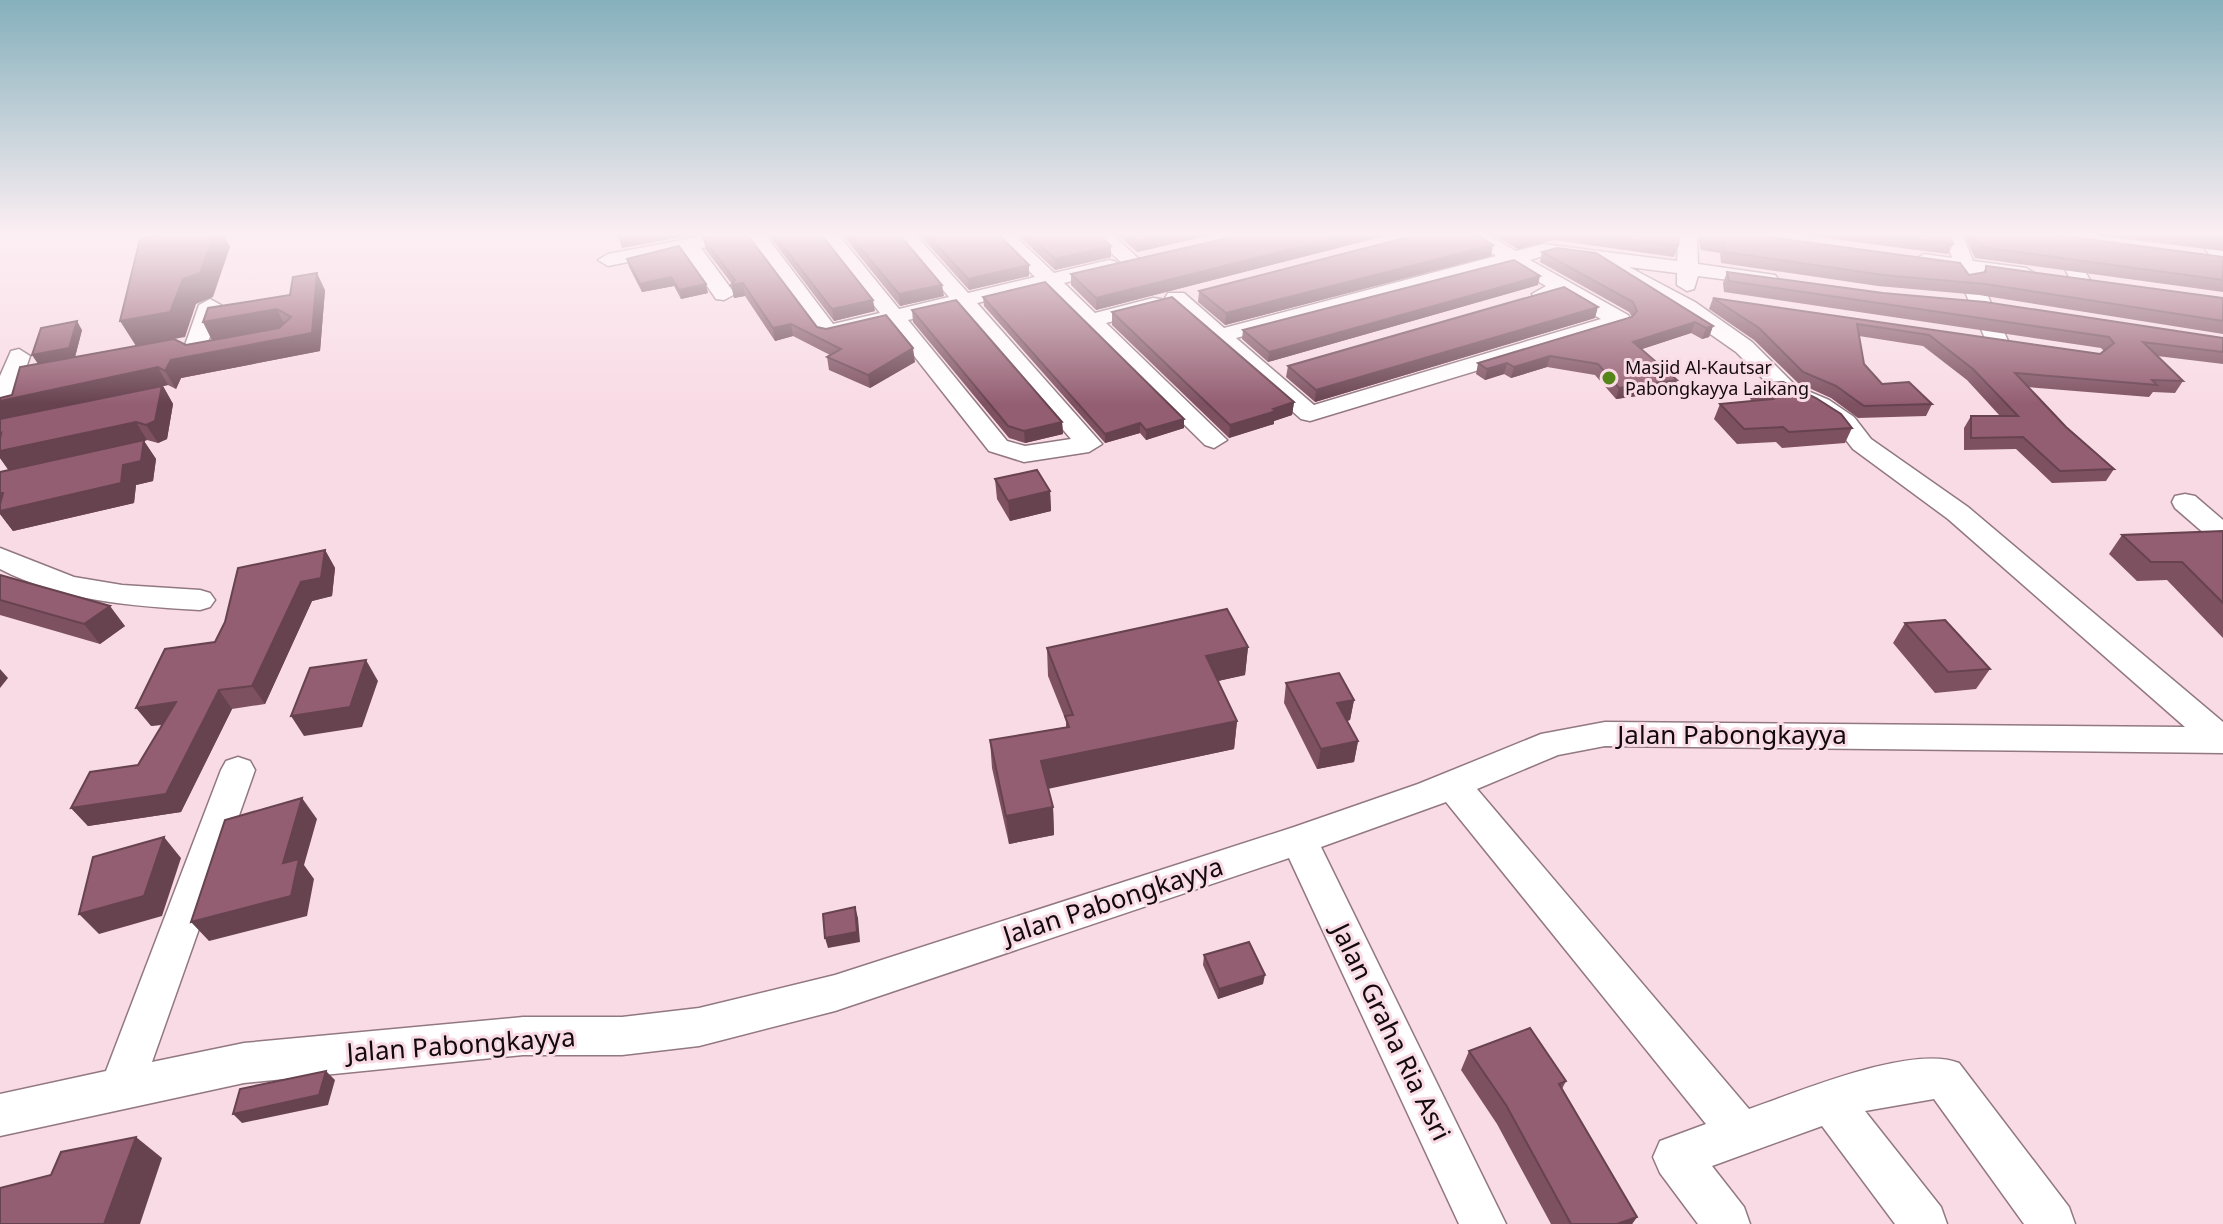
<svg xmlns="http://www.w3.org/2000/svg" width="2223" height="1224" viewBox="0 0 2223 1224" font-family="'Noto Sans',sans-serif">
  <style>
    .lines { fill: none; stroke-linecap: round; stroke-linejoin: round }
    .street-casing { stroke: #927880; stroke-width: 3 }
    .street { fill: #fff; fill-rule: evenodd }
    .wall { fill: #7e5161 }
    .shaded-wall { fill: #67424f }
    .building { fill: #935e71; stroke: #67424f; stroke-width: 2 }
    .poi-dot { fill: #548519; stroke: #f9dbe5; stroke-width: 3 }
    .labels { text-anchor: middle; stroke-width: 6; stroke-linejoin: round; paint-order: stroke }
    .far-poi-label { font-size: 18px; fill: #130a0d; stroke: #f9dbe5; text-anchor: start }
    .near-street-label { font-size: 26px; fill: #130a0d; stroke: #f9dbe5 }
  </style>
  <rect width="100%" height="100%" fill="#f9dbe5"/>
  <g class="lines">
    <defs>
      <g id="street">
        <path d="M719,233H764L833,324L880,313L818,233H837L899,309L949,297L895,233H914L968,293L1035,277L992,233H1012L1054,273L1109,260L1116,262L1119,266L1116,270L1064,283L1095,313L1153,298L1161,299L1164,304L1161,309L1106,323L1227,440L1214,448L1205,445L1045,287L977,303L1102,444L1089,452L1024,462L989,451L889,324L828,339L820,337L748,238L701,248L735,294L724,300L716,299L683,251L608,266L598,260L608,254ZM958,308L1071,439L1025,446L1007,441L908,320Z"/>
        <path d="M1090,233H1111L1141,261L1138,265H1124Z"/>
        <path d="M1462,233H1484L1516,251L1543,244L1677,261L1679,233H1697L1698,264L1775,275L1778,279L1768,285L1698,276L1694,289L1687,291L1677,285V273L1629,267L1695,302L1752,342L1796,386L1829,400L1854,417L1871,439L1968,507L2223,722V753L1605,746L1558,755L1477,789L1749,1109C1799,1092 1911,1044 1959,1063L2069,1207L2075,1224H2024L1934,1099L1865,1111L1941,1207L1947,1224H1895L1822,1126L1712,1166L1744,1207L1750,1224H1698L1660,1173L1653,1157L1660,1141L1706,1124L1446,802L1321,847L1506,1224H1459L1289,858L835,1011L699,1046L622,1055H523L244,1083L0,1136V1094L106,1071L221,770L226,761L238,757L250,761L255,770L152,1062L244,1043L523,1017H622L699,1008L835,975L1294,827L1418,784L1541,734L1605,722L2185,727L1948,519L1853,449L1836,427L1811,410L1780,396L1736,352L1679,312L1608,272L1607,264L1543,256L1530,260L1628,315L1631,320L1628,325L1310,421L1301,419L1165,298L1168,293H1184L1224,328L1496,256ZM1510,265L1546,286L1532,294L1535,299L1560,296L1601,319L1314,405L1236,338Z"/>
        <path d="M1944,233H1962L1973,261L2026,268L2036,274L2026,280L1978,274L2009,343L2006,348H1990L1987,343L1956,271L1924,266L1914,260L1924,254L1952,258Z"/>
        <path d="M2046,233H2064L2091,282L2088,286H2074Z"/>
        <path d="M2193,233H2213L2223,246V265L2216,263Z"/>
        <path d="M210,299L221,305L207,345L196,352L188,350L185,345L199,305Z"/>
        <path d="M19,349L30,356L12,409L0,416V376L11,351Z"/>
        <path d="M2185,494L2195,496L2223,520V544L2213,541L2175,508L2172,502L2175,496Z"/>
        <path d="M0,548L74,577L122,585L200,590L210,593L215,600L210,607L200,610C131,606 62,601 0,569Z"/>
      </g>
    </defs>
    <use href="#street" class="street-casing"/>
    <use href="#street" class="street"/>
  </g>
  <g class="wall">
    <path d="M767,233H820L875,311L834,321Z"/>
    <path d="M841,233H898L944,296L900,306Z"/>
    <path d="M918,233H997L1029,276L969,290Z"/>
    <path d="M1016,233H1097L1111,257L1055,270Z"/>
    <path d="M1115,233H1220L1137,252Z"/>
    <path d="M1250,233H1396L1096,310L1071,285V274Z"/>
    <path d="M1489,233H1679L1678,246L1674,257L1554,240L1518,249Z"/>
    <path d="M1697,233H1739L1969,275L1983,273L1986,266L2223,298V334L1979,295L1878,286L1721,263L1720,253L1701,250Z"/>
    <path d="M1786,233H1949L1953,244L1948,254Z"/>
    <path d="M1963,233H2054L2056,235L2223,257V292L1975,258Z"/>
    <path d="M2078,233H2223V251Z"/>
    <path d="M703,238L817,327L915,362L870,388L829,370L827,357L830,355L793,336L775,341L745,296L734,298L732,284L706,250Z"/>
    <path d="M1542,252L1713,326L1709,337L1702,339L1691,333L1642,349L1677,380L1673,391L1616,399L1595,375L1547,367L1511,378L1504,374L1485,380L1476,374L1478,363L1632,317L1629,312L1540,262Z"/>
    <path d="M1491,256L1225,325L1198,302L1199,291Z"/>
    <path d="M627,259L708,293L681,299L674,286L642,292L629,267Z"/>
    <path d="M1727,272L2223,338V364L2157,356L2183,381L2175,393L2153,392L2149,397L2027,387L2066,427L2114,469L2106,481L2052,483L2016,449L1964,450V428L1971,416H2000L1967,380L1923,346L1859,336L1864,364L1882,384L1932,404L1926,416L1858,418L1831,398L1798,383L1754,340L1709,309L1713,298L2100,354L2104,351L2101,348L1724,292L1723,283Z"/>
    <path d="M1538,285L1268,362L1242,339L1243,330Z"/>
    <path d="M325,290L320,351L181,378L176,389L168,385L163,386L173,404L167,439L158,443L147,440L144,441L156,459L153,481L136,485L134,503L13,531L0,514V472L9,470L0,458V398L12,395L38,364L82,330L75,357L186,345L212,340L203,322Z"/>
    <path d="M983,297L1184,428L1146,440L1140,433L1105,443L984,306Z"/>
    <path d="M912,310L1062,422L1063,434L1025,443L1009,438L913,322Z"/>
    <path d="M1112,312L1294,402L1292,415L1274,421V424L1229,438L1112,325Z"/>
    <path d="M1595,318L1315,402L1286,377L1288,366Z"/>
    <path d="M1756,384L1852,428L1845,443L1782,448L1776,442L1737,444L1714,419L1720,404L1753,401L1750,399Z"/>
    <path d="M995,479L1050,491L1051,511L1010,521L997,499Z"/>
    <path d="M2223,531V638L2167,580L2137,581L2109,554L2122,535Z"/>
    <path d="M325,550L335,568L332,596L312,601L265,704L232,709L181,812L88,826L71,808L138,765L162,725L151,726L215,642Z"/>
    <path d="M0,575L125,626L100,644L0,615Z"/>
    <path d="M1905,623L1990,669L1976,689L1935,693L1893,643Z"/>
    <path d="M1248,647L1245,675L1218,681L1237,721L1234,749L1048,788L1053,807L1054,835L1009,844L992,768L990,740L1066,727V721L1048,676L1047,648Z"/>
    <path d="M1286,683L1354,700L1350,720L1347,721L1358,741L1354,762L1317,769L1284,703Z"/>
    <path d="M1204,955L1263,984L1218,999L1203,965Z"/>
    <path d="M1469,1051L1566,1081L1562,1089L1637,1217L1632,1224H1551L1497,1124L1461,1070Z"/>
  </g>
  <g class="shaded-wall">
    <path d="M215,233H223L230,247L213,297L196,304L185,337L136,346L120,321L183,279Z"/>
    <path d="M646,233H705L622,248L619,238Z"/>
    <path d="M1174,233H1220L1137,252V241Z"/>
    <path d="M1356,233H1396L1096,310V298Z"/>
    <path d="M1544,233H1556L1554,240L1518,249L1521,238Z"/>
    <path d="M1493,245L1491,256L1225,325L1226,313Z"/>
    <path d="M1111,246V257L1055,270V259Z"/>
    <path d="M1029,265V276L969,290L968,279Z"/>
    <path d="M317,273L325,290L320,351L181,378L176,389L165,371L171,360L312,333Z"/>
    <path d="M1540,276L1538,285L1268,362L1269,352Z"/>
    <path d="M671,277L674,286L642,292L640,284Z"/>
    <path d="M743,283L745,296L734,298L731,285Z"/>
    <path d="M706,284L708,293L681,299L679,290Z"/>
    <path d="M942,285L944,296L900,306L899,294Z"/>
    <path d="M873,300L875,311L834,321L832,309Z"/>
    <path d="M1598,307L1595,318L1315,402L1316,390Z"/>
    <path d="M277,309L285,326L212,340L203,322Z"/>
    <path d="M77,321L82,330L75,357L38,364L32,355Z"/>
    <path d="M1695,322L1691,333L1630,353L1633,342Z"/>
    <path d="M791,324L793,336L775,341L773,328Z"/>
    <path d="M1713,326L1709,337L1702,339L1706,328Z"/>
    <path d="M913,348L915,362L870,388L868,375Z"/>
    <path d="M1550,356L1547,367L1511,378L1514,367Z"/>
    <path d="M1507,363L1504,374L1485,380L1487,369Z"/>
    <path d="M158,367L168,385L163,386L173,404L167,439L158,443L146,425L136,422L147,440L144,441L156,459L153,481L136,485L134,503L13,531L0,514V493L9,471L0,458V401Z"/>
    <path d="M1677,380L1673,391L1616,399L1619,388Z"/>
    <path d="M1294,402L1292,415L1274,421V424L1229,438L1230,425Z"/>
    <path d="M1184,419V428L1146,440V430Z"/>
    <path d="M1062,422L1063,434L1025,443L1024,431Z"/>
    <path d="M1140,423V433L1105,443V434Z"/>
    <path d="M1050,491L1051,511L1010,521L1008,501Z"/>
    <path d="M325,550L335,568L332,596L312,601L265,704L252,686L301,582Z"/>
    <path d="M110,606L125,626L100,644L84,624Z"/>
    <path d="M1248,647L1245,675L1204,684L1206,656Z"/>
    <path d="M366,660L378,681L362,727L304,736L291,716Z"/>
    <path d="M0,669L8,678L0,688Z"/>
    <path d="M219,690L232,709L181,812L88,826L71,808L166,794Z"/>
    <path d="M1354,700L1350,720L1334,724L1337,703Z"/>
    <path d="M176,702L190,720L151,726L136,708Z"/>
    <path d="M1237,721L1234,749L1043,790L1041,761Z"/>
    <path d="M1358,741L1354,762L1317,769L1321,749Z"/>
    <path d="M302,798L317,819L304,865L314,879L307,916L209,941L191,922L283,863Z"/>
    <path d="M1053,807L1054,835L1009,844L1006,816Z"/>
    <path d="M164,837L181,858L162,916L99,934L79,914Z"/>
    <path d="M855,907L858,918L860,942L828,948L825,938Z"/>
    <path d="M1265,975L1263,984L1218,999L1219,989Z"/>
    <path d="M326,1071L335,1080L328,1105L242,1123L233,1114Z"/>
    <path d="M136,1137L162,1158L140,1224H104Z"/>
    <path d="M1637,1217L1632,1224H1617Z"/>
  </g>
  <g class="building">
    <path d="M163,233H215L200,273L183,279L170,312L120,321L140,239L162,235Z"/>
    <path d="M623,233H646L619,238L617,234Z"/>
    <path d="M732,233H746L817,327L826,329L886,315L913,348L868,375L827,357L841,349L791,324L773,328L743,283L731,285L735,280L703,238Z"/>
    <path d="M773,233H820L873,300L832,309Z"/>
    <path d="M848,233H898L942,285L899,294Z"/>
    <path d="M926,233H997L1029,265L968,279Z"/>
    <path d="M1027,233H1097L1111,246L1055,259Z"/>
    <path d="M1127,233H1174L1137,241Z"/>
    <path d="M1250,233H1356L1096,298L1071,274Z"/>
    <path d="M1424,233H1474L1493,245L1226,313L1199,291Z"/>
    <path d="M1511,233H1544L1521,238Z"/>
    <path d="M1580,233H1679L1678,246Z"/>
    <path d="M1703,233H1739L1960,263L1969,275L1986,272V266L2223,298V321L1985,284L1883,275L1725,252L1724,242L1704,240Z"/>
    <path d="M1870,233H1949L1953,244Z"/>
    <path d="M1974,233H2054L2056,235L2223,257V280L1981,247Z"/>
    <path d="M2169,233H2223V239Z"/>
    <path d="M679,246L706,284L679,290L671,277L640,284L627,259Z"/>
    <path d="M1557,248L1596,253L1713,326L1706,328L1695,322L1633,342L1677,380L1619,388L1598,364L1550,356L1514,367L1507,363L1487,369L1478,363L1632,317L1637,311L1633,302L1542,252Z"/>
    <path d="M1514,260L1540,276L1269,352L1243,330Z"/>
    <path d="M1727,272L1883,293L1985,302L2223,338V352L2143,342L2183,381L2152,380L2157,385L2015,373L2066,427L2114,469L2060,471L2023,437L1971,438V416H2018L1973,369L1929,335L1857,324L1864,364L1882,384L1909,382L1932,404L1864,406L1836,386L1803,372L1759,328L1713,298L2100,354L2114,343L2109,337L1729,281Z"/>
    <path d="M317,273L312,333L171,360L165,371L158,367L0,401V398L12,395L20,367L174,339L186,345L279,328L291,317L277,309L203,322L208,308L290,295L293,277Z"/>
    <path d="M1045,282L1184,419L1146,430L1140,423L1105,434L983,297Z"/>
    <path d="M1564,287L1598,307L1316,390L1288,366Z"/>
    <path d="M1172,297L1294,402L1273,409L1276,411L1230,425L1112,312Z"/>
    <path d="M956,300L1062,422L1024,431L1008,426L912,310Z"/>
    <path d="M77,321L69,348L32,355L41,328Z"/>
    <path d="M1783,382L1816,398L1841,414L1852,428L1789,432L1783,427L1744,429L1720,404L1773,399L1756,384Z"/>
    <path d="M162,386L155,421L146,425L136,422L0,451V438L1,434L0,435V419Z"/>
    <path d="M144,440L141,461L123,465L121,483L0,511V504L3,493H0V472Z"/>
    <path d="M1037,470L1050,491L1008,501L995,479Z"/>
    <path d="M2223,531V603L2182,562H2151L2122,535Z"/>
    <path d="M325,550L321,578L301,582L252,686L219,690L166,794L71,808L90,772L138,765L176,702L136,708L165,649L215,642L225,622L238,568Z"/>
    <path d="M0,575L110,606L84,624L0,600Z"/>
    <path d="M1227,609L1248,647L1206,656L1237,721L1041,761L1053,807L1006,816L990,740L1069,727L1065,716L1073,715L1047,648Z"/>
    <path d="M1945,620L1990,669L1948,672L1905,623Z"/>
    <path d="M366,660L350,707L291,716L310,668Z"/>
    <path d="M1339,673L1354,700L1337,703L1358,741L1321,749L1286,683Z"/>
    <path d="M302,798L283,863L299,859L291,896L191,922L225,820Z"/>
    <path d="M164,837L144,896L79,914L93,857Z"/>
    <path d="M855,907L857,932L825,938L823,914Z"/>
    <path d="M1249,942L1265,975L1219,989L1204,955Z"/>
    <path d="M1530,1028L1566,1081L1559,1084L1637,1217L1617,1224H1571L1506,1105L1469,1051Z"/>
    <path d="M326,1071L319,1095L233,1114L240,1089Z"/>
    <path d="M136,1137L104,1224H0V1188L51,1175L61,1152Z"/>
  </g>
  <linearGradient id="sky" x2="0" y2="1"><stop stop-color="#85b0bc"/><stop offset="0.58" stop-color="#fceff3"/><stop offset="1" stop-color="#fceff3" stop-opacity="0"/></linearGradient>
  <rect width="2223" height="404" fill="url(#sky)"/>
  <circle class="poi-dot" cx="1609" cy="378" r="8"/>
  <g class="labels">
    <g class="far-poi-label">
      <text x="1625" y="374">Masjid Al-Kautsar<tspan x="1625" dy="21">Pabongkayya Laikang</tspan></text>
    </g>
    <g class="near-street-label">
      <text x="1732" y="744">Jalan Pabongkayya</text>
      <text transform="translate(1113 901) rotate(-18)" y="9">Jalan Pabongkayya</text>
      <text transform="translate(1391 1032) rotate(64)" y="9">Jalan Graha Ria Asri</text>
      <text transform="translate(461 1045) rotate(-4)" y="9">Jalan Pabongkayya</text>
    </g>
  </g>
</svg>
